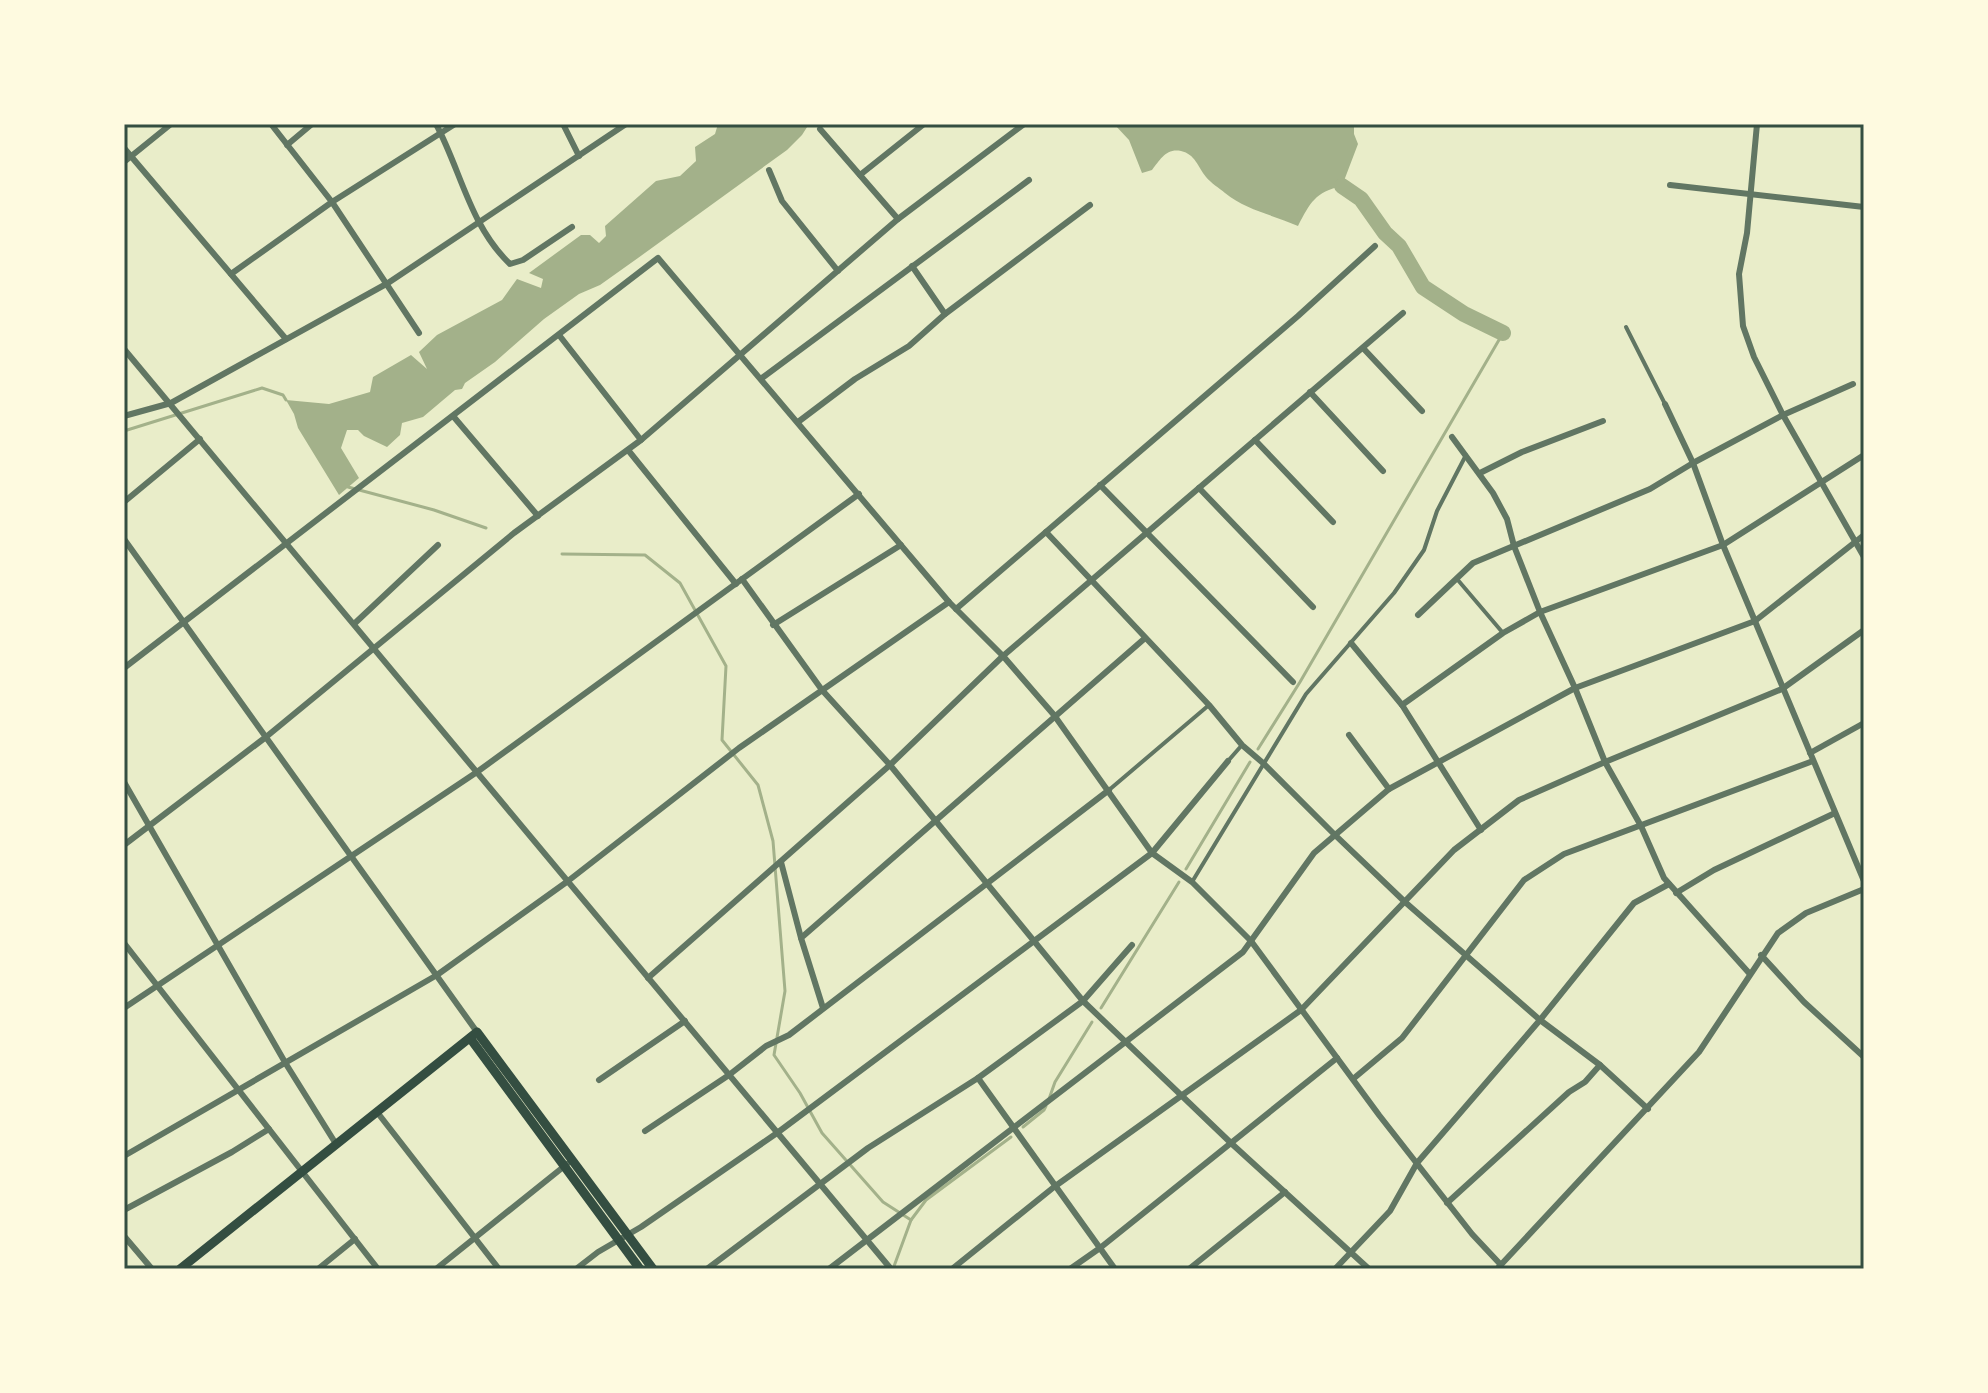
<svg xmlns="http://www.w3.org/2000/svg" width="1988" height="1393" viewBox="0 0 1988 1393" font-family="'PT Sans Narrow',sans-serif">
  <style>
    .water { fill: #a3b18a }
    .lines { fill: none; stroke-linecap: round; stroke-linejoin: round }
    .stream { stroke: #a3b18a; stroke-width: 3 }
    .river { stroke: #a3b18a; stroke-width: 16 }
    .pedestrian { stroke: #617663; stroke-width: 4 }
    .minor { stroke: #617663; stroke-width: 6 }
    .primary { stroke: #344e41; stroke-width: 9 }
    .neatline { fill: none; stroke: #344e41; stroke-width: 3 }
  </style>
  <rect width="100%" height="100%" fill="#e9edc9"/>
  <g class="water">
    <path d="M718,124H809L802,135L787,150L638,258L600,285L579,294L544,319L495,362L465,383L462,389L455,390L423,417L402,423L400,435L387,447L364,436L358,430H347L341,448L359,478L339,495L298,428L294,414L286,400L329,404L370,392L373,377L411,355L427,369L419,352L437,335L502,300L517,279L541,288L543,279L529,273L581,235H590L599,243L606,236L605,226L656,181L680,176L696,161L695,147L715,134Z"/>
    <path d="M1114,124H1354V134L1358,144L1342,186C1315,192 1310,203 1298,226C1273,215 1246,210 1225,193C1219,188 1211,183 1206,177C1198,167 1195,154 1181,151C1166,148 1160,160 1152,170L1142,173L1129,140Z"/>
  </g>
  <g class="lines">
    <g class="stream">
      <path d="M124,431L262,388L283,395L286,400"/>
      <path d="M348,487L434,510L486,528"/>
      <path d="M562,554L645,555L680,583L726,666L722,740L758,785L773,841L785,991L774,1055L800,1093L822,1133L883,1202L911,1220L893,1269"/>
      <path d="M1258,749L1300,682L1503,333"/>
      <path d="M1186,869L1250,762"/>
      <path d="M1101,1008L1179,882"/>
      <path d="M1049,1099L1055,1082L1092,1022"/>
      <path d="M1023,1127L1044,1110L1046,1106"/>
      <path d="M911,1220L926,1200L1011,1137"/>
    </g>
    <path class="river" d="M1342,186L1361,199L1385,233L1399,246L1423,287L1464,314L1503,333"/>
    <g class="pedestrian">
      <path d="M1626,327L1665,404"/>
      <path d="M1457,579L1503,633"/>
      <path d="M1228,761L1242,745"/>
      <path d="M1109,790L1209,705"/>
      <path d="M1192,882L1306,694L1394,593L1424,550L1437,511L1466,455"/>
    </g>
    <g class="minor">
      <path d="M271,124L332,202L419,333"/>
      <path d="M436,124C461,171 470,226 510,264L523,260L572,227"/>
      <path d="M563,124L579,156"/>
      <path d="M1757,124L1747,233L1739,274L1743,326L1754,357L1783,415L1864,557"/>
      <path d="M820,129L898,219"/>
      <path d="M287,145L312,124"/>
      <path d="M124,148L286,339"/>
      <path d="M124,162L171,124"/>
      <path d="M769,170L782,201L838,271"/>
      <path d="M860,175L924,124"/>
      <path d="M1670,185L1864,207"/>
      <path d="M912,266L945,314"/>
      <path d="M231,274L332,202L455,124"/>
      <path d="M559,335L641,440"/>
      <path d="M1363,348L1422,411"/>
      <path d="M124,349L891,1269"/>
      <path d="M762,378L1029,180"/>
      <path d="M1310,392L1383,471"/>
      <path d="M1665,404L1693,463L1723,545L1864,881"/>
      <path d="M124,416L171,403L388,283L626,124"/>
      <path d="M453,416L538,516"/>
      <path d="M798,422L855,379L909,346L945,314L1090,205"/>
      <path d="M1452,437L1493,493L1507,519L1514,546L1540,612L1575,688L1605,762L1641,826L1664,878L1749,973"/>
      <path d="M1255,440L1333,522"/>
      <path d="M628,450L736,584"/>
      <path d="M1480,473L1522,452L1603,421"/>
      <path d="M1100,485L1293,682"/>
      <path d="M1199,488L1313,607"/>
      <path d="M124,502L200,439"/>
      <path d="M1046,532L1209,705L1242,745L1263,763L1334,834L1405,902L1540,1020L1600,1065L1648,1109"/>
      <path d="M124,539L477,1032"/>
      <path d="M742,579L822,690L890,765L1083,1001L1232,1144L1369,1269"/>
      <path d="M956,609L1298,316L1375,246"/>
      <path d="M1418,615L1473,563L1650,489L1693,463L1783,415L1853,384"/>
      <path d="M354,624L438,545"/>
      <path d="M773,625L901,545"/>
      <path d="M1351,643L1402,705L1481,830"/>
      <path d="M124,668L658,258L949,602L1003,656L1054,715L1152,853L1192,882L1251,941L1379,1115L1472,1234L1501,1265"/>
      <path d="M1402,705L1503,633L1540,612L1723,545L1864,455"/>
      <path d="M1349,735L1389,789"/>
      <path d="M1810,753L1864,723"/>
      <path d="M124,782L286,1064L336,1144"/>
      <path d="M124,845L266,737L514,533L641,440L898,219L1024,124"/>
      <path d="M781,862L801,938"/>
      <path d="M1676,893L1714,870L1835,813"/>
      <path d="M124,943L378,1269"/>
      <path d="M1761,955L1804,1002L1864,1057"/>
      <path d="M648,978L890,765L1003,656L1403,313"/>
      <path d="M124,1008L477,772L859,494"/>
      <path d="M823,1008L801,938L1144,639"/>
      <path d="M978,1078L1115,1269"/>
      <path d="M1353,1079L1402,1038L1524,880L1564,854L1813,761"/>
      <path d="M599,1080L685,1021"/>
      <path d="M377,1112L499,1269"/>
      <path d="M645,1131L729,1075L766,1046L789,1035L1109,790"/>
      <path d="M124,1156L437,975L568,881L739,748L949,602"/>
      <path d="M1447,1203L1569,1092L1585,1082L1600,1065"/>
      <path d="M124,1210L232,1152L269,1129"/>
      <path d="M124,1236L152,1269"/>
      <path d="M318,1269L355,1239"/>
      <path d="M436,1269L567,1164"/>
      <path d="M576,1269L598,1252L641,1227L777,1133L1152,853L1228,761"/>
      <path d="M707,1269L868,1148L978,1078L1083,1001L1132,945"/>
      <path d="M829,1269L1243,952L1314,853L1389,789L1575,688L1755,621L1864,535"/>
      <path d="M952,1269L1054,1187L1301,1010L1454,850L1519,800L1605,762L1782,689L1864,630"/>
      <path d="M1070,1269L1100,1248L1337,1058"/>
      <path d="M1189,1269L1285,1192"/>
      <path d="M1335,1269L1390,1211L1417,1163L1540,1020L1634,903L1669,884"/>
      <path d="M1497,1269L1699,1052L1778,933L1806,913L1864,889"/>
    </g>
    <g class="primary">
      <path d="M470,1038L640,1269"/>
      <path d="M180,1269L477,1032L653,1269"/>
    </g>
  </g>
  <rect width="1988" height="1393" fill="none" stroke="#fefae0" stroke-width="252"/>
  <rect x="126" y="126" width="1736" height="1141" class="neatline"/>
</svg>
